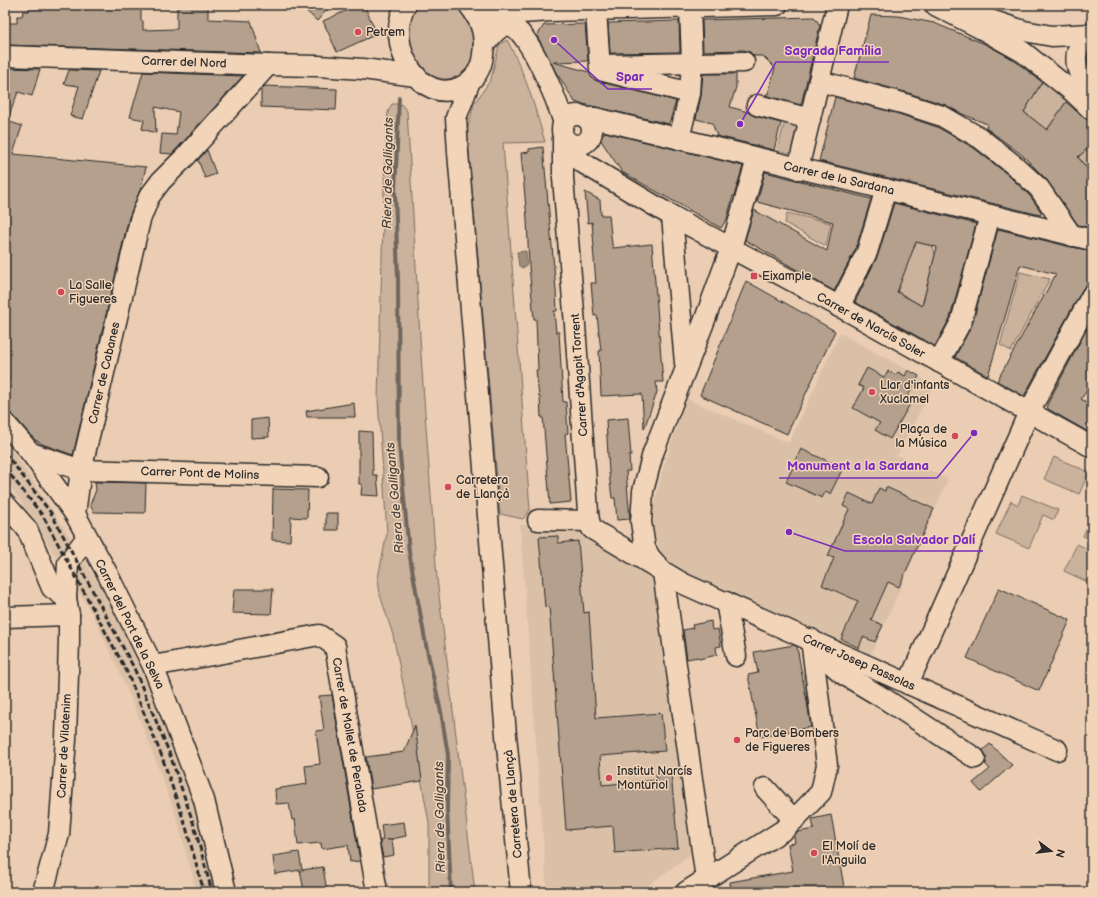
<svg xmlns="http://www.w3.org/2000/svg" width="1097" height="897" viewBox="0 0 1097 897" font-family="'Balsamiq Sans',sans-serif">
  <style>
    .built { fill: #dac0a7 }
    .green { fill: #cab29c; stroke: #7a6e64 }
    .water { fill: #9e8d7d; stroke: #70665c }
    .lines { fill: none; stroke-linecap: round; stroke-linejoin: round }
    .stream { stroke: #70665c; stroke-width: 4 }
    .building { fill: #b4a08d; stroke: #2b2b2b; fill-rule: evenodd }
    .minor-casing { stroke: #2b2b2b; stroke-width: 23 }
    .minor { stroke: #f2d4b8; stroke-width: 20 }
    .rail { stroke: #2b2b2b; stroke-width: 3; stroke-dasharray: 6 3; stroke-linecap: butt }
    .poi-dot { fill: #d1495b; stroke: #f2d4b8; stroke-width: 1.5 }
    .labels { text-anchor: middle; stroke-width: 3; stroke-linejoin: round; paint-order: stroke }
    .poi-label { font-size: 12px; fill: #2b2b2b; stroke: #f2d4b8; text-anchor: start }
    .street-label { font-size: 12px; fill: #2b2b2b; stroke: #f2d4b8 }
    .water-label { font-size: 13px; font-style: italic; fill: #484440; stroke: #f2d4b8 }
    .leader { fill: none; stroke: #7b2cbf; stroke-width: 1.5 }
    .callout-dot { fill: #7b2cbf; stroke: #f2d4b8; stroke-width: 1.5 }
    .callout-label { font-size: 13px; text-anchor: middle; font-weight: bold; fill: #7b2cbf; stroke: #f2d4b8; stroke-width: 3; stroke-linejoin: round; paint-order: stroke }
  </style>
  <rect width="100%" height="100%" fill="#eacdb2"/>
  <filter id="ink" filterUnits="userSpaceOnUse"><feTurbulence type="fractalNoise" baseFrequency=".025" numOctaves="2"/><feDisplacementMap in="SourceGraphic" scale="8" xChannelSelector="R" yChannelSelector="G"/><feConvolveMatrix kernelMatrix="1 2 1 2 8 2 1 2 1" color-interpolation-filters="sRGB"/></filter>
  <g filter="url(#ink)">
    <g class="built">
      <path d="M840,333L934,385L897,455L885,450L948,479L870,657L686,574L665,559L656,540L653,524L654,507L662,473L673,437L687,399L789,443Z"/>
      <path d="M5,442L13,451L75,545L113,607L157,701L196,801L220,892H197L176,816L145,732L120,673L92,613L12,488L5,479Z"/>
      <path d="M577,523L585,536L651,571L691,854L639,892H547L520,525Z"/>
    </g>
    <g class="green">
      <path d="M418,5H455C464,14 470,24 473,36C482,70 448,94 422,68C414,60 410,50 410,40C409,28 410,14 418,5Z"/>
      <path d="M507,40C525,72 535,107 545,142L503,143L530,510L523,519L500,514L467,131L474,104L491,79L499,45Z"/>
      <path d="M1043,80L1068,99L1047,130L1024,112Z"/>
      <path d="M392,104H401L407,111L422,371L437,579L475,892H429V823L411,723L393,635L380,595L378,578L387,533L378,399L385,152L388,112Z"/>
      <path d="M785,121L800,125L793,158L776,154Z"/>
      <path d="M1092,145V173L1091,174L1078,157Z"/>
      <path d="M787,213L831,223L826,246L785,223Z"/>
      <path d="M916,242L933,246L935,255L922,306L895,290Z"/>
      <path d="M1020,272L1050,279L1011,351L1000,345Z"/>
      <path d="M1054,457L1089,472L1079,494L1044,479Z"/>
      <path d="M1022,495L1058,510L1054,520L1043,515L1029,548L996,534L1011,501L1018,505Z"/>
      <path d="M1092,515V539L1083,536Z"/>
      <path d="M1077,544L1092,551V584L1064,571Z"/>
    </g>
    <path class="water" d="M526,251L527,265L523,268L519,266L517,252Z"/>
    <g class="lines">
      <path class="stream" d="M399,98L395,192L398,279L399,444L409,552L426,645L441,712L448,755L447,807L451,892"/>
    </g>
    <g class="building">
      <path d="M89,5H141V21H143V30L177,29V5H208V19L251,21L261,53L5,45V23H17V16H22L23,11H29V7L89,9Z"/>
      <path d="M300,5H331L317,21Z"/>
      <path d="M359,5H364L377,34L337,52L323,21Z"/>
      <path d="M871,15L898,16L934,23L985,44L1011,58L1042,82L1024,112L1047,130L1066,102L1084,118L1092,121V145L1078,157L1092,175V228L1078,225L1047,180L1021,154L986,128L987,124L960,113L946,105L905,92L854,78Z"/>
      <path d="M814,17L820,25L801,105L765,95L766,94H768L775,68L763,56H754L750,52L744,50L703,51L702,20Z"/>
      <path d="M679,21L680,52L610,53L608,23Z"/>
      <path d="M585,24L588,61L553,62L589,72L592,78L597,81L676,101L669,124L575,102L556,72L537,36L544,25Z"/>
      <path d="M5,68L40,69L32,96L18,92L7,121L22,126L13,154L146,167L141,188L129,217L73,455L42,444L34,439L13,415L9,412H5Z"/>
      <path d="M69,70L99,71L83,119L70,116L79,86L64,84Z"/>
      <path d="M143,72L243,76L172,154L160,153L162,134L176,135L179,112L155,107L156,133L142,129L144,120L130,117Z"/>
      <path d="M703,74H736V87L730,107L748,112L754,116L781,123L774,150L717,136L712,123L696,119L701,96Z"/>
      <path d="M265,86L337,89L336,110L261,107V90Z"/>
      <path d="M835,97L899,114L937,127L974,148L1007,174L1030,196L1042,213L1040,215L819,161Z"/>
      <path d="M605,132L743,166L734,196H733L727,219L721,228L622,172L600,139Z"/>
      <path d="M543,147L556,290L557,311H554L556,332H559L563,402H566L568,433L565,434L571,502L550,504L543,417H541L540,397H539L536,370H538L536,319H534L529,266L527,219L521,153L529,152V149Z"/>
      <path d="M207,150L216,174L205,178L198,160Z"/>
      <path d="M765,172L871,199L856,248L834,291L745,240L754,210L827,251L833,222L757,202Z"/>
      <path d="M585,192L600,200L601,215H609L612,245H613V248L652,244L663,382H656L657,392L644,429L642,394L601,396L599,351H601L597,315L594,316L591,283H596L593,247H594L592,222L588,223Z"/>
      <path d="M894,203L976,224L950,318L935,346L855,302L878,255ZM916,242L937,247L922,306L897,292Z"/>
      <path d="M998,229L1067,246L1092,251V284L1086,285L1082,290L1024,396L997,381L1056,274L1020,265L988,376L955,357L972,325Z"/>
      <path d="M746,281L835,331L787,434L700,395Z"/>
      <path d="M1092,319V383L1081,399L1092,405V434L1048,409L1047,405Z"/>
      <path d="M867,368L884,377L888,371L896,375L898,372L905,376L908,370L919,376L905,401L910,404L890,439L875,430L880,423L853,408L864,388L858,385Z"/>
      <path d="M354,403L355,417H307L306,411Z"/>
      <path d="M268,418L269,437L251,438V420Z"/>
      <path d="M628,418L631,456H629L630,471H626L630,519L617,520L615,498H612L609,473L606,420Z"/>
      <path d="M359,431L372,432L373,475H377L379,496L361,495L362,484H359Z"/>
      <path d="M801,449L843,468L830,494L825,492L822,498L786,482Z"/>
      <path d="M95,482L146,483L145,513L94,512L90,505L96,490Z"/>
      <path d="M886,487L934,509L899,587L888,582L871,620L883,625L875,642L863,637L859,648L841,639L858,601L822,585L834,558L828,556L849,509L843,506L849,493L872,504L879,488L885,491Z"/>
      <path d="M273,489L308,490L307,518L291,517L290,541L272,540Z"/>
      <rect x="326" y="513" width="12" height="17"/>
      <path d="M558,536V543L578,541L584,613L589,612L596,718L661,713L665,751L600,756L602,785L657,780L656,774L671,773L678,848L615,853L613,826L566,830L549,606L545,607L539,537Z"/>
      <path d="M999,588L1070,620L1039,691L967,658Z"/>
      <path d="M234,589H273L271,614L232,613Z"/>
      <path d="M711,621L712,630L718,629L721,646L716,647L717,655L699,659L698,657L687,659L683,630L693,628L692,625Z"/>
      <path d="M794,645L797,647L807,702L811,727L760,737L748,675L758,673L754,652Z"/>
      <path d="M332,695L360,861L350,862L348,845L322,849L321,843L298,845L295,819L292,820L289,803L276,804L275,789L307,784L305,766L320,764L316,731L324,730L319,696Z"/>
      <path d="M415,725L422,781L371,789L366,757L404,752Z"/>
      <path d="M990,744L1012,765L981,792L973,783L990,769L985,764L987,763L985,762L986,758L983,750Z"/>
      <path d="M831,815L845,892H731L730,882L793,871L788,844L795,843L794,836L798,832L814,829L812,819Z"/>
      <path d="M404,822L406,836L387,840L392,839L394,855L383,857L380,843L381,840H383L381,825Z"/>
      <path d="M299,852L302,870L323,867L327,892H311L310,890L304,891L300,870L275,874L273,856Z"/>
    </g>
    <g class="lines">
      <defs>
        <g id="minor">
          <path d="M406,5C383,42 420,109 463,86C475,79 482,68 483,54C486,36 481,19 469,5"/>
          <path d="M935,5L984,30L1023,52L1073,92L1092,110"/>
          <path d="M596,10L600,70L690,93"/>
          <path d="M975,15L1024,31L1052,36L1091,34"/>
          <path d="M476,16L551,11L777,5"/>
          <path d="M1092,34C1089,36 1085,39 1082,42C1072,55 1076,80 1092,86"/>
          <path d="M484,45C490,38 500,23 511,26C530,32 558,104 564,123"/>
          <path d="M5,56L268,65L318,66L363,69L416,76"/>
          <path d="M605,65L744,62"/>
          <path d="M470,81L456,118L458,152L506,735L521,892"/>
          <path d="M819,81L902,103L942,116L980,138L1014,165L1039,188L1072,236"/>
          <path d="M757,105L810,119"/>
          <circle cx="577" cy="130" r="15"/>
          <path d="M586,118H595L1092,240"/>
          <path d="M563,138V178L575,325L588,512L589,521L592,529L684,584L1057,750"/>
          <path d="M679,139L690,93L692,62L690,7"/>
          <path d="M568,143L574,156L583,163L672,216L855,315L1092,447"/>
          <path d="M798,169L837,5"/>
          <path d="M672,216L685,363"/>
          <path d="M839,307L867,252L886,189"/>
          <path d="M939,362L961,322L990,215"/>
          <path d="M5,423L31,453L75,514L107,573L153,666L204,800L226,892"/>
          <path d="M31,453L81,470L318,477"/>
          <path d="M5,504L27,529L52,588L66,598"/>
          <path d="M75,514L81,470L140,220L149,197L161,181L186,156L268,65"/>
          <path d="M538,520L589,521"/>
          <path d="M726,602L736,656"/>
          <path d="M5,617L69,615"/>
          <path d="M812,647L843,674L885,699L975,758"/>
          <path d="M153,666L319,635L335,646L377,892"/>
          <path d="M908,684L1029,412L1092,295"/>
          <path d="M765,788L794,820"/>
          <path d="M706,879L663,572L650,557L645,548L641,522L643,491L653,453L704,322L731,248L757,159"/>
          <path d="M43,892L59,834L66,739L69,641V615L66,598L68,563L87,537"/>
          <path d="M686,892L785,829L821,792L827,765L811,639"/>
        </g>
      </defs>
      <use href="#minor" class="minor-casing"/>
      <use href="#minor" class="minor"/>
      <g class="rail">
        <path d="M5,453L51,513L134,668L169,752L194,825L212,892"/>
        <path d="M5,468L43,516L126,670L161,754L186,827L204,892"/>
      </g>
    </g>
  </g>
  <g class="poi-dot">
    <circle cx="358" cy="32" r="4"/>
    <rect x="750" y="272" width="8" height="8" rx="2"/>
    <circle cx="61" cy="292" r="4"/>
    <circle cx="872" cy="392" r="4"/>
    <circle cx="955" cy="436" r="4"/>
    <circle cx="448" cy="487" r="4"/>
    <circle cx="737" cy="740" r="4"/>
    <circle cx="609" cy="778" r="4"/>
    <circle cx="814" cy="853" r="4"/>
  </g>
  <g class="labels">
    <g class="poi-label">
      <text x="366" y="36">Petrem</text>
      <text x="762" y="280">Eixample</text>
      <text x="69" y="289">La Salle<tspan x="69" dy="14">Figueres</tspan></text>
      <text x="880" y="389">Llar d'infants<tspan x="880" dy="14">Xuclamel</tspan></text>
      <text x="947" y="433" text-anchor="end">Plaça de<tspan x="947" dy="14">la Música</tspan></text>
      <text x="456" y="484">Carretera<tspan x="456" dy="14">de Llançà</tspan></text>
      <text x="745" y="737">Parc de Bombers<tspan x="745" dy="14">de Figueres</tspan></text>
      <text x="617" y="775">Institut Narcís<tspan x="617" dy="14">Monturiol</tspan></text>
      <text x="822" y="850">El Molí de<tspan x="822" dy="14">l'Anguila</tspan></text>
    </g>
    <g class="street-label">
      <text transform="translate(184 62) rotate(2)" y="4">Carrer del Nord</text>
      <text transform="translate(839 178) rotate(13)" y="4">Carrer de la Sardana</text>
      <text transform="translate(871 325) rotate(29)" y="4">Carrer de Narcís Soler</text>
      <text transform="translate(104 373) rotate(-77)" y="4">Carrer de Cabanes</text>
      <text transform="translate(579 375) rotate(-94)" y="4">Carrer d'Agapit Torrent</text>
      <text transform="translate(200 473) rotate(2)" y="4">Carrer Pont de Molins</text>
      <text transform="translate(130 624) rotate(64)" y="4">Carrer del Port de la Selva</text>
      <text transform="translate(859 662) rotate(24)" y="4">Carrer Josep Passolas</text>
      <text transform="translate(350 735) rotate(80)" y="4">Carrer de Mollet de Peralada</text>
      <text transform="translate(64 746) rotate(-87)" y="4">Carrer de Vilatenim</text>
      <text transform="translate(513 804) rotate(-95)" y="4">Carretera de Llançà</text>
    </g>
    <g class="water-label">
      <text transform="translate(387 173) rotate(-89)" y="5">Riera de Galligants</text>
      <text transform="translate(394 498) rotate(-95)" y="5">Riera de Galligants</text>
      <text transform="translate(439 817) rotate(-91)" y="5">Riera de Galligants</text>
    </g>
  </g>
  <path class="leader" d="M740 124L776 62H889M554 40L608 89H652M974 433L937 478H779M789 532L845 551H983"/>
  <g class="callout-dot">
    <circle cx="740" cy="124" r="4"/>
    <circle cx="554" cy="40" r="4"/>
    <circle cx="974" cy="433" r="4"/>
    <circle cx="789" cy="532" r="4"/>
  </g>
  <g class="callout-label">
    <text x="833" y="55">Sagrada Família</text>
    <text x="630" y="81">Spar</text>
    <text x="858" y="470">Monument a la Sardana</text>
    <text x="914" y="544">Escola Salvador Dalí</text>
  </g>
  <rect width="1097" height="897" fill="none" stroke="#f2d4b8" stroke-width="20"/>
  <rect x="10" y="10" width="1077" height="877" fill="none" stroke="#2b2b2b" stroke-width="1.5" filter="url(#ink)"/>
  <g transform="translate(1051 851) rotate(105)" stroke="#f2d4b8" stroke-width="3" paint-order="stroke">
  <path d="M0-3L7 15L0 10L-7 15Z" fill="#2b2b2b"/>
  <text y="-6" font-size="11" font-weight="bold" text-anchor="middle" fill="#2b2b2b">N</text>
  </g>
</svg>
